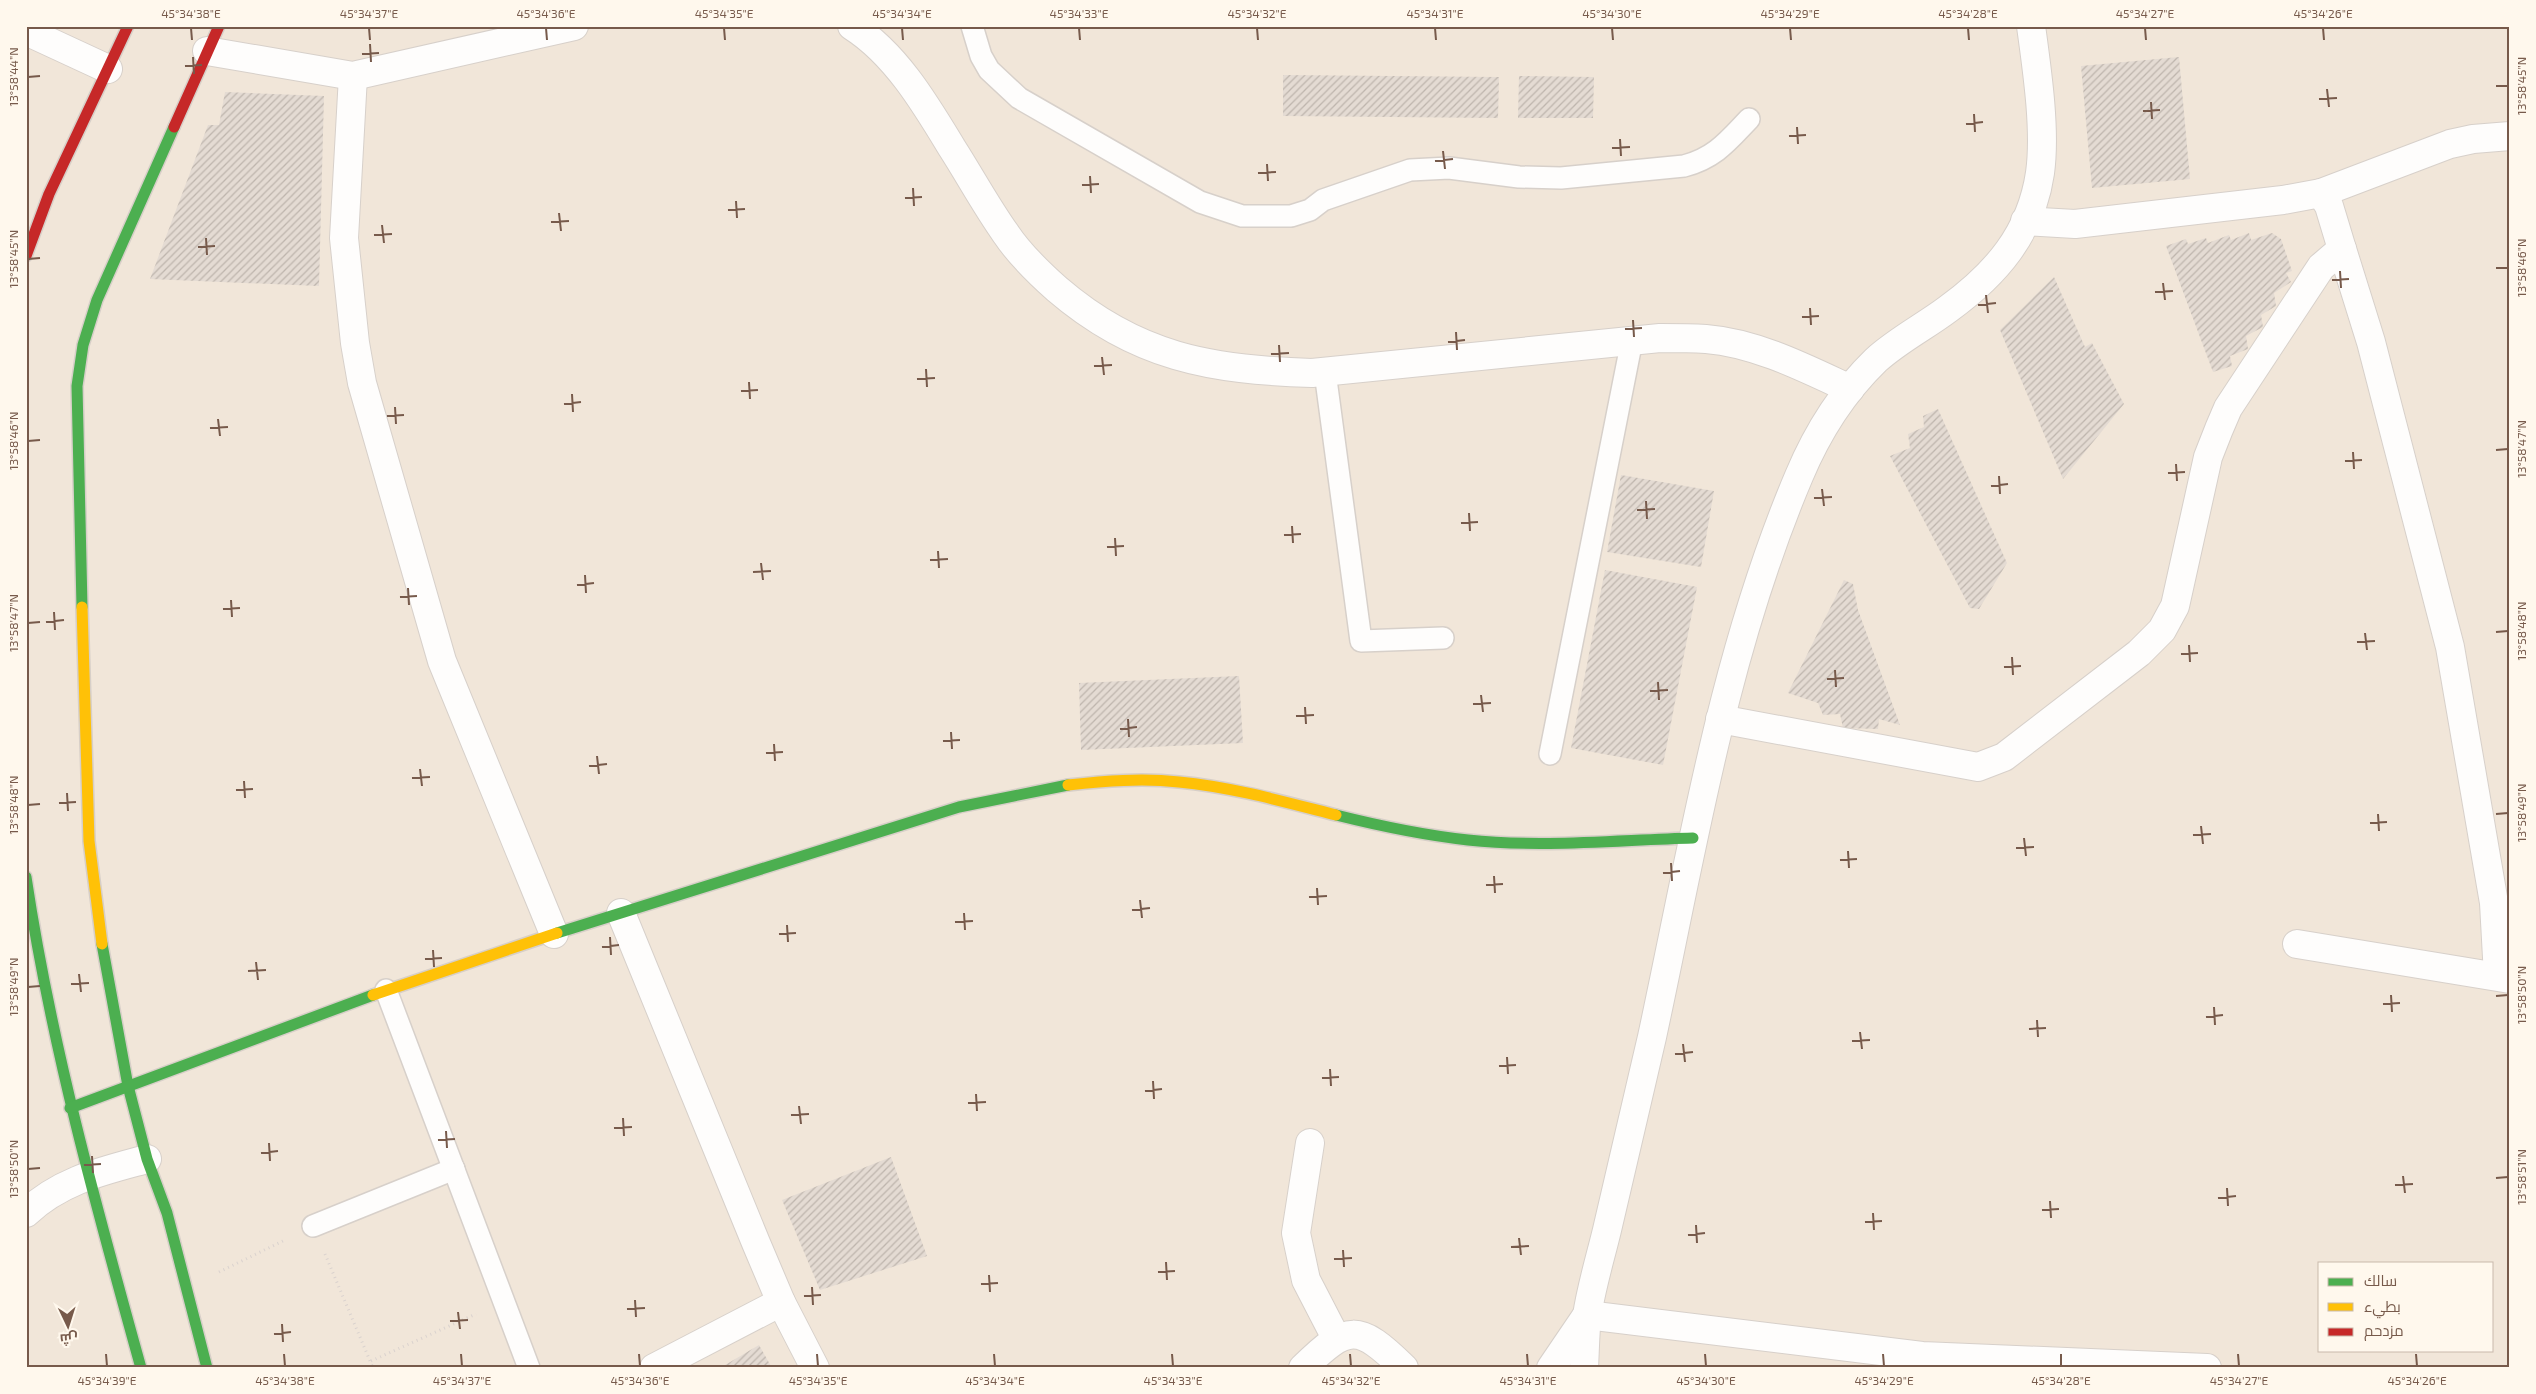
<svg xmlns="http://www.w3.org/2000/svg" width="2536" height="1394" viewBox="0 0 2536 1394" font-family="'Exo 2',Cairo,sans-serif">
  <style>
    .residential { fill: #f1e6d9; fill-rule: evenodd }
    .building { fill: url(#building-hatch) }
    .lines { fill: none; stroke-linecap: round; stroke-linejoin: round }
    .lane-casing { stroke: #d7d0ca; stroke-width: 24 }
    .street-casing { stroke: #d7d0ca; stroke-width: 30 }
    .fast-casing { stroke: #d7cfc8; stroke-width: 14 }
    .slow-casing { stroke: #d7cfc8; stroke-width: 14 }
    .jam-casing { stroke: #d7cfc8; stroke-width: 14 }
    .path { stroke: #dad2ce; stroke-width: 3; stroke-dasharray: 1 4; stroke-linecap: butt }
    .lane { stroke: #fefdfc; stroke-width: 21 }
    .street { stroke: #fefdfc; stroke-width: 28 }
    .fast { stroke: #4caf50; stroke-width: 11 }
    .slow { stroke: #ffc107; stroke-width: 11 }
    .jam { stroke: #c62828; stroke-width: 11 }
    .ticks { fill: none; stroke: #775a4b; stroke-width: 2 }
    .neatline { fill: none; stroke: #775a4b; stroke-width: 2 }
    .ticks-label { font-size: 12px; text-anchor: middle; fill: #775a4b }
  </style>
  <defs>
    <pattern id="building-hatch" width="6" height="6" patternUnits="userSpaceOnUse" patternTransform="scale(1.25)"><rect width="6" height="6" fill="#e4dbd3"/><path d="M-1 1l2-2M0 6l6-6M5 7l2-2" fill="none" stroke="#beb5ad"/></pattern>
  </defs>
  <rect width="100%" height="100%" fill="#f8f3ec"/>
  <path class="residential" d="M26,26H2510V1368H26ZM2320,1263H2492V1350H2320Z"/>
  <g class="building">
    <path d="M2179,57L2190,179L2092,188L2081,66Z"/>
    <path d="M1283,75L1499,77L1498,118L1283,116Z"/>
    <path d="M1519,76L1594,77L1593,118H1518Z"/>
    <path d="M225,92L324,96L319,286L150,279L208,125H219Z"/>
    <path d="M2249,233L2251,240L2272,233L2281,239L2292,271L2286,273L2291,282L2274,293L2276,306L2261,315L2263,327L2246,336L2248,349L2230,356L2232,366L2213,372L2166,246L2186,239L2188,244L2206,238L2208,243L2229,235L2231,240Z"/>
    <path d="M2054,277L2085,347L2092,343L2124,404L2063,479L2000,330Z"/>
    <path d="M1938,409L2007,563L1979,609L1970,608L1890,456L1910,448L1908,434L1924,427L1923,416Z"/>
    <path d="M1621,475L1714,491L1701,567L1607,552Z"/>
    <path d="M1605,570L1697,587L1663,765L1571,748Z"/>
    <path d="M1844,580L1853,584L1858,610L1900,725L1879,719L1878,729L1843,728L1840,714L1823,715L1818,703L1788,693Z"/>
    <path d="M1239,676L1243,743L1081,750L1079,683Z"/>
    <path d="M891,1157L927,1256L820,1290L782,1200Z"/>
    <path d="M759,1345L772,1368H720Z"/>
  </g>
  <g class="lines">
    <defs>
      <g id="lane">
        <path d="M972,26L981,56L989,70L1019,98L1200,202L1242,216H1291L1310,210L1323,200L1410,170L1449,168L1519,177L1561,178L1684,166C1715,158 1728,141 1749,119"/>
        <path d="M1325,372L1361,641L1443,638"/>
        <path d="M1550,754L1632,340"/>
        <path d="M386,990L529,1368"/>
        <path d="M313,1226L454,1169"/>
      </g>
      <g id="street">
        <path d="M852,26C896,54 926,105 952,148C970,176 986,206 1006,234C1020,255 1039,273 1057,289C1136,357 1211,370 1312,373L1660,338C1675,338 1690,338 1706,339C1756,343 1805,368 1850,389"/>
        <path d="M26,31L108,69"/>
        <path d="M207,51L353,76L574,26"/>
        <path d="M353,76L344,238L355,343L362,383L442,661L554,934"/>
        <path d="M2025,221L2075,224L2283,200L2321,193L2450,144L2473,139L2510,136"/>
        <path d="M2342,249L2371,342L2450,647L2494,903L2498,976"/>
        <path d="M1720,719L1978,767L2004,757L2139,653L2162,630L2175,606L2208,457L2219,429L2228,408L2321,267L2342,249L2329,206L2321,193"/>
        <path d="M621,913L756,1243L781,1302L815,1368"/>
        <path d="M2297,944L2510,979"/>
        <path d="M1310,1143L1296,1233L1306,1280L1336,1338"/>
        <path d="M26,1213C61,1180 103,1171 147,1159"/>
        <path d="M1587,1315L1922,1356L2207,1368"/>
        <path d="M654,1368L781,1302"/>
        <path d="M1303,1368C1348,1324 1358,1323 1404,1368"/>
        <path d="M1551,1368L1587,1315"/>
        <path d="M1584,1368C1585,1351 1585,1333 1587,1316C1591,1288 1600,1259 1607,1230C1622,1166 1637,1101 1652,1037C1693,847 1723,655 1799,476C1817,433 1843,392 1876,360C1898,340 1924,327 1948,309C1996,274 2031,234 2040,173C2046,130 2037,70 2031,26"/>
      </g>
      <g id="fast">
        <path d="M82,607L77,386L83,345L97,300L174,127"/>
        <path d="M1336,815C1380,826 1423,835 1468,840C1542,848 1618,840 1693,838"/>
        <path d="M26,877C51,1044 96,1206 141,1368"/>
        <path d="M557,933L959,807L1068,785"/>
        <path d="M102,944L128,1086L147,1159L167,1213L207,1368"/>
        <path d="M70,1108L373,995"/>
      </g>
      <g id="slow">
        <path d="M82,607L89,841L102,944"/>
        <path d="M1068,785C1105,781 1142,778 1179,782C1232,787 1285,802 1336,815"/>
        <path d="M373,995L557,933"/>
      </g>
      <g id="jam">
        <path d="M174,127L219,26"/>
        <path d="M26,256L49,194L128,26"/>
      </g>
    </defs>
    <use href="#lane" class="lane-casing"/>
    <use href="#street" class="street-casing"/>
    <use href="#fast" class="fast-casing"/>
    <use href="#slow" class="slow-casing"/>
    <use href="#jam" class="jam-casing"/>
    <g class="path">
      <path d="M325,1254L373,1368"/>
      <path d="M219,1272L285,1240"/>
      <path d="M371,1361L476,1314"/>
    </g>
    <use href="#lane" class="lane"/>
    <use href="#street" class="street"/>
    <use href="#fast" class="fast"/>
    <use href="#slow" class="slow"/>
    <use href="#jam" class="jam"/>
  </g>
  <path class="ticks" d="M191,28L192,40M369,28L370,40M546,28L547,40M724,28L725,40M902,28L903,40M1079,28L1080,40M1257,28L1258,40M1435,28L1436,40M1612,28L1613,40M1790,28L1791,40M1968,28L1969,40M2145,28L2146,40M2323,28L2324,40M370,44L371,62M362,54L379,53M193,57L194,74M185,66L202,65M28,77L40,76M2496,86H2508M2327,89L2329,107M2319,99L2337,98M2151,102L2152,119M2143,111L2160,110M1974,114L1975,132M1966,124L1983,122M1797,127L1798,144M1789,136L1806,135M1620,139L1621,156M1612,148L1630,147M1443,151L1445,169M1435,161L1453,159M1267,164L1268,181M1258,173L1276,172M1090,176L1091,193M1082,185L1099,184M913,188L914,206M905,198L922,197M736,201L737,218M728,210L745,209M559,213L561,231M551,222L569,221M382,225L384,243M374,235L392,234M206,238L207,255M198,247L215,246M28,259L40,258M2496,268H2508M2340,271L2341,288M2332,280L2349,279M2163,283L2165,300M2155,292L2173,291M1986,295L1988,313M1978,305L1996,303M1810,308L1811,325M1802,317L1819,316M1633,320L1634,337M1625,329L1642,328M1456,332L1457,350M1448,342L1465,340M1279,345L1280,362M1271,354L1289,353M1102,357L1104,375M1094,366L1112,365M926,369L927,387M917,379L935,378M749,382L750,399M741,391L758,390M572,394L573,412M564,404L581,402M395,407L396,424M387,416L404,415M218,419L220,436M210,428L228,427M28,441L40,440M2496,450L2508,449M2353,452L2354,469M2345,461L2362,460M2176,464L2177,481M2168,473L2185,472M1999,476L2000,494M1991,486L2008,484M1822,489L1824,506M1814,498L1832,497M1646,501L1647,519M1637,510L1655,509M1469,513L1470,531M1461,523L1478,522M1292,526L1293,543M1284,535L1301,534M1115,538L1116,556M1107,547L1124,546M938,551L939,568M930,560L948,559M761,563L763,580M753,572L771,571M585,575L586,593M577,585L594,583M408,588L409,605M400,597L417,596M231,600L232,617M223,609L240,608M54,612L55,630M46,622L64,620M28,623L40,622M2496,632L2508,631M2365,633L2367,650M2357,642L2375,641M2189,645L2190,662M2181,654L2198,653M2012,657L2013,675M2004,667L2021,666M1835,670L1836,687M1827,679L1844,678M1658,682L1659,700M1650,691L1668,690M1481,695L1483,712M1473,704L1491,703M1305,707L1306,724M1296,716L1314,715M1128,719L1129,737M1120,729L1137,727M951,732L952,749M943,741L960,740M774,744L775,761M766,753L783,752M597,756L599,774M589,766L607,764M420,769L422,786M412,778L430,777M244,781L245,798M236,790L253,789M67,793L68,811M59,803L76,802M28,805L40,804M2378,814L2379,831M2496,814L2508,813M2370,823L2387,822M2201,826L2203,844M2193,835L2211,834M2024,838L2026,856M2016,848L2034,847M1848,851L1849,868M1840,860L1857,859M1671,863L1672,881M1663,873L1680,871M1494,876L1495,893M1486,885L1503,884M1317,888L1318,905M1309,897L1327,896M1140,900L1142,918M1132,910L1150,908M964,913L965,930M955,922L973,921M787,925L788,942M779,934L796,933M610,937L611,955M602,947L619,945M433,950L434,967M425,959L442,958M256,962L258,980M248,971L266,970M79,974L81,992M71,984L89,983M28,987L40,986M2391,995L2392,1012M2496,996L2508,995M2383,1004L2400,1003M2214,1007L2215,1025M2206,1017L2223,1015M2037,1020L2038,1037M2029,1029L2046,1028M1860,1032L1862,1049M1852,1041L1870,1040M1683,1044L1685,1062M1675,1054L1693,1052M1507,1057L1508,1074M1499,1066L1516,1065M1330,1069L1331,1086M1322,1078L1339,1077M1153,1081L1154,1099M1145,1091L1162,1089M976,1094L977,1111M968,1103L986,1102M799,1106L801,1124M791,1115L809,1114M623,1118L624,1136M614,1128L632,1127M446,1131L447,1148M438,1140L455,1139M269,1143L270,1161M261,1153L278,1151M92,1156L93,1173M84,1165L101,1164M28,1169L40,1168M2403,1176L2405,1193M2496,1178L2508,1177M2395,1185L2413,1184M2227,1188L2228,1206M2218,1198L2236,1196M2050,1201L2051,1218M2042,1210L2059,1209M1873,1213L1874,1230M1865,1222L1882,1221M1696,1225L1697,1243M1688,1235L1705,1233M1519,1238L1521,1255M1511,1247L1529,1246M1343,1250L1344,1267M1334,1259L1352,1258M1166,1262L1167,1280M1158,1272L1175,1271M989,1275L990,1292M981,1284L998,1283M812,1287L813,1305M804,1296L821,1295M635,1300L636,1317M627,1309L645,1308M458,1312L460,1329M450,1321L468,1320M282,1324L283,1342M274,1334L291,1332M106,1354L107,1366M284,1354L285,1366M461,1354L462,1366M639,1354L640,1366M817,1354L818,1366M994,1354L995,1366M1172,1354L1173,1366M1350,1354L1351,1366M1527,1354L1528,1366M1705,1354L1706,1366M1883,1354L1884,1366M2061,1354V1366M2238,1354L2239,1366M2416,1354L2417,1366"/>
  <rect width="2536" height="1394" fill="none" stroke="#fff8ed" stroke-width="55"/>
  <rect x="2318" y="1262" width="175" height="90" fill="#fff8ed" stroke="#c9b9ac"/>
  <rect x="2328" y="1278" width="25" height="8" fill="#4caf50" stroke="#c9b9ac"/>
  <text x="2364" y="1286" font-size="15" fill="#775a4b">سالك</text>
  <rect x="2328" y="1303" width="25" height="8" fill="#ffc107" stroke="#c9b9ac"/>
  <text x="2364" y="1312" font-size="15" fill="#775a4b">بطيء</text>
  <rect x="2328" y="1328" width="25" height="8" fill="#c62828" stroke="#c9b9ac"/>
  <text x="2364" y="1336" font-size="15" fill="#775a4b">مزدحم</text>
  <g transform="translate(68 1326) rotate(176)" stroke="#fff8ed" stroke-width="4" paint-order="stroke">
  <path d="M0-4L9 19L0 12L-9 19Z" fill="#775a4b"/>
  <text y="-8" font-size="14" font-weight="bold" text-anchor="middle" fill="#775a4b">ش</text>
  </g>
  <rect x="28" y="28" width="2480" height="1338" class="neatline"/>
  <g class="ticks-label">
    <text x="191" y="18">45°34'38"E</text>
    <text x="369" y="18">45°34'37"E</text>
    <text x="546" y="18">45°34'36"E</text>
    <text x="724" y="18">45°34'35"E</text>
    <text x="902" y="18">45°34'34"E</text>
    <text x="1079" y="18">45°34'33"E</text>
    <text x="1257" y="18">45°34'32"E</text>
    <text x="1435" y="18">45°34'31"E</text>
    <text x="1612" y="18">45°34'30"E</text>
    <text x="1790" y="18">45°34'29"E</text>
    <text x="1968" y="18">45°34'28"E</text>
    <text x="2145" y="18">45°34'27"E</text>
    <text x="2323" y="18">45°34'26"E</text>
    <text transform="translate(14 77) rotate(-90)" y="4">13°58'44"N</text>
    <text transform="translate(2522 86) rotate(-90)" y="4">13°58'45"N</text>
    <text transform="translate(14 259) rotate(-90)" y="4">13°58'45"N</text>
    <text transform="translate(2522 268) rotate(-90)" y="4">13°58'46"N</text>
    <text transform="translate(14 441) rotate(-90)" y="4">13°58'46"N</text>
    <text transform="translate(2522 449) rotate(-90)" y="4">13°58'47"N</text>
    <text transform="translate(14 623) rotate(-90)" y="4">13°58'47"N</text>
    <text transform="translate(2522 631) rotate(-90)" y="4">13°58'48"N</text>
    <text transform="translate(14 805) rotate(-90)" y="4">13°58'48"N</text>
    <text transform="translate(2522 813) rotate(-90)" y="4">13°58'49"N</text>
    <text transform="translate(14 987) rotate(-90)" y="4">13°58'49"N</text>
    <text transform="translate(2522 995) rotate(-90)" y="4">13°58'50"N</text>
    <text transform="translate(14 1169) rotate(-90)" y="4">13°58'50"N</text>
    <text transform="translate(2522 1177) rotate(-90)" y="4">13°58'51"N</text>
    <text x="107" y="1385">45°34'39"E</text>
    <text x="285" y="1385">45°34'38"E</text>
    <text x="462" y="1385">45°34'37"E</text>
    <text x="640" y="1385">45°34'36"E</text>
    <text x="818" y="1385">45°34'35"E</text>
    <text x="995" y="1385">45°34'34"E</text>
    <text x="1173" y="1385">45°34'33"E</text>
    <text x="1351" y="1385">45°34'32"E</text>
    <text x="1528" y="1385">45°34'31"E</text>
    <text x="1706" y="1385">45°34'30"E</text>
    <text x="1884" y="1385">45°34'29"E</text>
    <text x="2061" y="1385">45°34'28"E</text>
    <text x="2239" y="1385">45°34'27"E</text>
    <text x="2417" y="1385">45°34'26"E</text>
  </g>
</svg>
